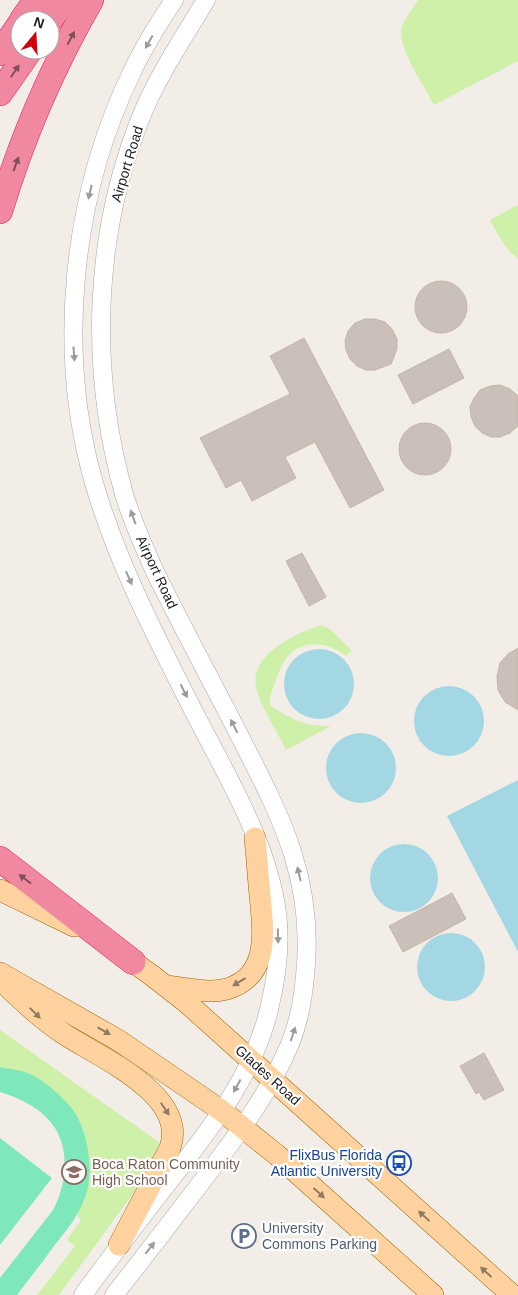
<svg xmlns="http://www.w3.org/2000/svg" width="518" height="1295" viewBox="0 0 518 1295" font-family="Arial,sans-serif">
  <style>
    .grass { fill: #cef0a9 }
    .pitch { fill: #7ee8bb }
    .water { fill: #a3d7e4 }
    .building { fill: #cbc0b9; stroke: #c6b4a7 }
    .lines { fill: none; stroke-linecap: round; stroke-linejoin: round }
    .tertiary-casing { stroke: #a8a8a8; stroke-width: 19 }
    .primary-casing { stroke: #9e6400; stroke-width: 22 }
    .motorway-casing { stroke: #ed1768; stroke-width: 26 }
    .tertiary { stroke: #fff; stroke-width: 18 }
    .primary { stroke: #ffd29f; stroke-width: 21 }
    .motorway { stroke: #f0889f; stroke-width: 25 }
    .oneway { fill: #7e4f5a }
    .oneway2 { fill: #9b9b9b }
    .oneway3 { fill: #907a60 }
    .labels { text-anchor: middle; stroke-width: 4.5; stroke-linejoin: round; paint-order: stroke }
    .street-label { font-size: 14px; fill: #212121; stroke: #fff }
    .transit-label { font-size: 14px; fill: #164399; stroke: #fff; text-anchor: end }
    .education-label { font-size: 14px; fill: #785e54; stroke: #fff; text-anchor: start }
    .service-label { font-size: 14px; fill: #4e5e75; stroke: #fff; text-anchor: start }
  </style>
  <rect width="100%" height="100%" fill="#f2eee7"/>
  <g class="grass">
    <path d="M418,0H518V61L434,105C425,87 396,46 402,27C405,18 413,8 418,0Z"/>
    <path d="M518,205V259C505,249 498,234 490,220Z"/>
    <path d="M321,625L330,629L352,651L346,656C330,643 305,638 289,655C282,663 278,674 275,683C272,691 268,698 271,706C293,720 304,726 331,726L286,750C278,733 259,704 256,687C249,654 296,634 321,625Z"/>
    <path d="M0,1030L160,1143L153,1161L143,1180L59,1295H37L75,1246L67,1240L81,1220L77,1216C79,1211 83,1205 85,1199C87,1192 87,1183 88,1176C95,1118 54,1077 0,1067Z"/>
  </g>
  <g class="pitch">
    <path d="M0,1067C10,1069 21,1070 30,1074C44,1080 67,1100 75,1113C89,1135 94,1175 85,1198C78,1217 66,1231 54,1246C42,1263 29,1279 17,1295H0V1278L53,1210C66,1186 70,1152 55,1128C43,1109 20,1098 0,1092Z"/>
    <path d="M0,1138L52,1178L0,1245Z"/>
  </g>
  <g class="water">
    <circle cx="319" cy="684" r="35"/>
    <circle cx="449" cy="721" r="35"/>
    <circle cx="361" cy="768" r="35"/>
    <path d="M518,780V952L447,816Z"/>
    <circle cx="404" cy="878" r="34"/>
    <circle cx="451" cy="967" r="34"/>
  </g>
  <g class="building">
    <circle cx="441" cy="307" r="26"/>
    <path d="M365,319H375L385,322L392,329L397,339V349L391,364L375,370H366L357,366L350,359L346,350L345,341L348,331L355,323Z"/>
    <path d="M304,338L384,490L350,508L315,442L285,457L296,478L252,501L241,480L226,488L200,438L290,394L270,356Z"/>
    <path d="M449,349L464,378L413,404L398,375Z"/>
    <path d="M500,385L510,389L518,396V426L510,433L500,437H491L482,433L475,426L471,417L470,407L474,398L480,390L490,386Z"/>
    <circle cx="425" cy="449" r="26"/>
    <path d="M302,553L326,597L309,606L286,561Z"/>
    <path d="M518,648V710L505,702L498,690L497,676L500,663L508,654Z"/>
    <path d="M452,893L466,919L403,952L389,926Z"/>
    <path d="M484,1053L504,1090L484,1100L479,1092L476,1094L460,1066Z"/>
  </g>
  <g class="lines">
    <defs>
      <g id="tertiary">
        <path d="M83,1295C109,1259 137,1223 164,1188C208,1132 255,1075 270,1005C277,975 281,943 277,913C268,842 225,773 193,710C156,637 117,562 94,483C56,351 72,197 131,74C143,48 158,24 174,0"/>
        <path d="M114,1295C142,1260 169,1224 197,1188C231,1143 268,1097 290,1044C299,1022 303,999 305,976C316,874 276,808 232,721C206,671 180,622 155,572C144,547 132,521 124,494C89,369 93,233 143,112C160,72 184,37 206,0"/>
      </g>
      <g id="primary">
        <path d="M0,890L74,926"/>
        <path d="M120,953L150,974L186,1002L512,1295"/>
        <path d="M0,973L118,1040L222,1111L277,1155L433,1295"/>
        <path d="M166,986C185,988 208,994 227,989C271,976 263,930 260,895C258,876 257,857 255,838"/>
        <path d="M9,988C27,1005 44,1021 64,1034C99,1057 189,1095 170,1148L119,1245"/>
      </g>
      <g id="motorway">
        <path d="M22,20L36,0"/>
        <path d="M50,20L64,0"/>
        <path d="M0,53L20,24"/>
        <path d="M0,93L30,50"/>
        <path d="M0,211C22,138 53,66 91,0"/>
        <path d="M0,859L133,962"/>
      </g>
    </defs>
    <use href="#tertiary" class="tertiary-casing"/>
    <use href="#primary" class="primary-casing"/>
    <use href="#motorway" class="motorway-casing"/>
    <use href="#tertiary" class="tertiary"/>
    <use href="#primary" class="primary"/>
    <use href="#motorway" class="motorway"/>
  </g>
  <defs><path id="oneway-solid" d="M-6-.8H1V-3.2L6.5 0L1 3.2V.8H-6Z" transform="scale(1.25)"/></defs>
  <g class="oneway">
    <use href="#oneway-solid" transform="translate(71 38) rotate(-62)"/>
    <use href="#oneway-solid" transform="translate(15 71) rotate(-56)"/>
    <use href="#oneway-solid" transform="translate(16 164) rotate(-70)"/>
    <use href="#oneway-solid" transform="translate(25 879) rotate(-143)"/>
  </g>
  <g class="oneway2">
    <use href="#oneway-solid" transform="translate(149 42) rotate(119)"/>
    <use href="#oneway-solid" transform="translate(90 192) rotate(103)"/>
    <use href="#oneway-solid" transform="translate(74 354) rotate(86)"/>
    <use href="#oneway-solid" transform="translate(133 517) rotate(-110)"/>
    <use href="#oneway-solid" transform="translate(129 578) rotate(66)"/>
    <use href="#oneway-solid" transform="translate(184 691) rotate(63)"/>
    <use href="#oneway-solid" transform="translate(234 726) rotate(-117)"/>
    <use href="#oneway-solid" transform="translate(299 874) rotate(-103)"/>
    <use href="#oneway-solid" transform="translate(278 936) rotate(89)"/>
    <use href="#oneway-solid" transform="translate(293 1034) rotate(-72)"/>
    <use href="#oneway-solid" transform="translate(237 1086) rotate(119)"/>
    <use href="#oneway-solid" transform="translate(150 1248) rotate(-52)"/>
  </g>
  <g class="oneway3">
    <use href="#oneway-solid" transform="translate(239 982) rotate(149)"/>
    <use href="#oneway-solid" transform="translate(35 1013) rotate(44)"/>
    <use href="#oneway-solid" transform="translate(104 1031) rotate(30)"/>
    <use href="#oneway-solid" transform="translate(165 1109) rotate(56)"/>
    <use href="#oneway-solid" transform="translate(319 1193) rotate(42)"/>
    <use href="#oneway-solid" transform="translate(424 1216) rotate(-137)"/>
    <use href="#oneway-solid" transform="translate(486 1272) rotate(-138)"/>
  </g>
  <defs>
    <symbol id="bus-ring" viewBox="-11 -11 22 22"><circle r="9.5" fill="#fff" stroke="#1a4fb4" stroke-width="1.5"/><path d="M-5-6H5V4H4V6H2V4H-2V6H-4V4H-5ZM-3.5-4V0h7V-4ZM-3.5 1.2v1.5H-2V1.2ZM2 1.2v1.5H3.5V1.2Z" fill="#1a4fb4"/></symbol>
    <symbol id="school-ring" viewBox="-11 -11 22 22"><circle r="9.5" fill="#fff" stroke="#8d6e63" stroke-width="1.5"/><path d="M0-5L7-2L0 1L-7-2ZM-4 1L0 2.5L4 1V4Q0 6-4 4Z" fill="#8d6e63"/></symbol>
    <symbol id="parking-ring" viewBox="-11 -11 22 22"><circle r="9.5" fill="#fff" stroke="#5c6f8a" stroke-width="1.5"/><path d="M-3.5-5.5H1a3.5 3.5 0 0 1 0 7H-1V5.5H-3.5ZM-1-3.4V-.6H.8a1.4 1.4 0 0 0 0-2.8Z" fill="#5c6f8a"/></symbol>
  </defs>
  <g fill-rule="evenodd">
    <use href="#bus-ring" x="385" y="1149" width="28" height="28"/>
    <use href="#school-ring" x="60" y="1158" width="28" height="28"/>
    <use href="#parking-ring" x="230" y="1222" width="28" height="28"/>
  </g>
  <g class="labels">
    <g class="street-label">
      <text transform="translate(127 164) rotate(-73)" y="5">Airport Road</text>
      <text transform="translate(157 572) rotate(65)" y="5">Airport Road</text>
      <text transform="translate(268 1075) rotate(42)" y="5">Glades Road</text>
    </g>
    <g class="transit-label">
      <text x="382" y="1160">FlixBus Florida<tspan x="382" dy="16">Atlantic University</tspan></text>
    </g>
    <g class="education-label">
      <text x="92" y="1169">Boca Raton Community<tspan x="92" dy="16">High School</tspan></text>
    </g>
    <g class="service-label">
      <text x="262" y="1233">University<tspan x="262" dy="16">Commons Parking</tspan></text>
    </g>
  </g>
  <g transform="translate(35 35) rotate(18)"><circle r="24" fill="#ffffff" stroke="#a6a6a6"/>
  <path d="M0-4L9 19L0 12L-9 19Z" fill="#d20008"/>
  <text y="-8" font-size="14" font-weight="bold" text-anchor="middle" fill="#212121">N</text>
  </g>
</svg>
